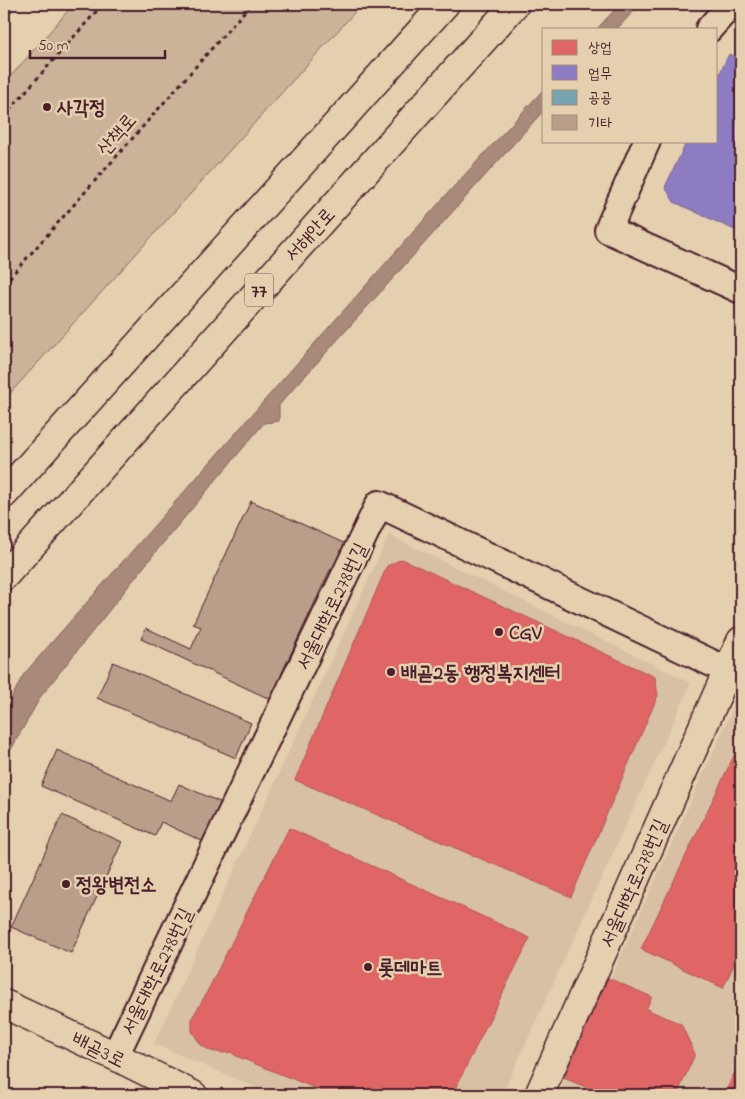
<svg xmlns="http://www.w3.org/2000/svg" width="745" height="1099" viewBox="0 0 745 1099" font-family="'Indie Flower','Poor Story',sans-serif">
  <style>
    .built { fill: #d7c0a3 }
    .green { fill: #cbb399; stroke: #8a6962 }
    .water { fill: #a8897a; stroke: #825f5a }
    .shops { fill: #e06666; stroke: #b35154 }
    .offices { fill: #8e7cc3; stroke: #7a6095 }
    .public { fill: #76a5af; stroke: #697d87 }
    .building { fill: #b99e8a; stroke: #4a1f2b }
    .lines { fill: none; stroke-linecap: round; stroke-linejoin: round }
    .minor-casing { stroke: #4a1f2b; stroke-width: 30 }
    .major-casing { stroke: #4a1f2b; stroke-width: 31 }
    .path { stroke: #4a1f2b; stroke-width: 3; stroke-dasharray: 4 4; stroke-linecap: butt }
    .minor { stroke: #e4cfae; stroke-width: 26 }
    .major { stroke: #e4cfae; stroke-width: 28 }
    .poi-dot { fill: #4a1f2b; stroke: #e4cfae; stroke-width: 2 }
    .labels { text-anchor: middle; stroke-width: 5; stroke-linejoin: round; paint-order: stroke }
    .shield { fill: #e4cfae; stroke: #785452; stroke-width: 1 }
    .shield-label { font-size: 19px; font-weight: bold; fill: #4a1f2b }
    .poi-label { font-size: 20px; font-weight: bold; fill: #4a1f2b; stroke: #e4cfae; text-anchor: start }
    .street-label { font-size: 20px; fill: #4a1f2b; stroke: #e4cfae }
  </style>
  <rect width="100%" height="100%" fill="#e4cfae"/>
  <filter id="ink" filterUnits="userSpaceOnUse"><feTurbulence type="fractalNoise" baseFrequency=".02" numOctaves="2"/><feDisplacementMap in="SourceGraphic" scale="10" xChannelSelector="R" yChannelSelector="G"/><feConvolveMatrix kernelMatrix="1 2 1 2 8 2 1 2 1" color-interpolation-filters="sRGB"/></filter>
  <g filter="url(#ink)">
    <g class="built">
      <path d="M389,535L691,683L502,1095H274L154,1044Z"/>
      <path d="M739,695L741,696V1095H558Z"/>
    </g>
    <path class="green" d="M74,4H362L4,400V84Z"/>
    <g class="water">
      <path d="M620,4H640L617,29H597Z"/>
      <path d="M544,89V110L279,405V421L264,423L158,549L41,696L4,762V712L24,674L322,335L447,194Z"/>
    </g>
    <g class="shops">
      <path d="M402,559L655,677L658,695L571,897L295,780L387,566Z"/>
      <path d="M741,741V949L723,988L641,949Z"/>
      <path d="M289,828L530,938L452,1095H332L236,1056L231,1052L223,1053L211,1051L201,1045L195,1036L192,1031V1018L205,996Z"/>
      <path d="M608,978L652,997L646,1009L681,1024L695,1054L677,1095H605L564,1078Z"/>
      <path d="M741,1059V1095H724Z"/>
    </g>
    <path class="offices" d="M729,54L741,60V233L674,202L665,187L687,141H716V81Z"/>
    <path class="public" d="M4,4L12,11L4,22Z"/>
    <g class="building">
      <path d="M741,33V43L735,41Z"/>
      <path d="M251,501L348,545L336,572L330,570L281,675L286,677L274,701L141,639L146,628L191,649L201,627L193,624Z"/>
      <path d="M113,662L251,723L236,758L97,698Z"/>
      <path d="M57,750L171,801L179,784L222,803L204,842L161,822L155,836L41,786Z"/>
      <path d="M62,815L122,842L71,953L11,927Z"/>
    </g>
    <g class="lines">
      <defs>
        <g id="minor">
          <path d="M709,29L731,4"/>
          <path d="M647,141L608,230L741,290"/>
          <path d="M115,1056L379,504L741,677"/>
        </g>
        <g id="major">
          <path d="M4,494L445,4"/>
          <path d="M4,576L515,4"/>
          <path d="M4,1004L115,1056L193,1095"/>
          <path d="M539,1095L741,641"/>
        </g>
      </defs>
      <use href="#minor" class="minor-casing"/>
      <use href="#major" class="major-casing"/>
      <g class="path">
        <path d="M4,116L103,4"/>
        <path d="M4,284L251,4"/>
      </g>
      <use href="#minor" class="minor"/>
      <use href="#major" class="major"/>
    </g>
  </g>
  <g class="poi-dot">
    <circle cx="47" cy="107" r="5"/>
    <circle cx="499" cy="632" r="5"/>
    <circle cx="391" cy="672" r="5"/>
    <circle cx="66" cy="884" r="5"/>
    <circle cx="368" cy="967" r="5"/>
  </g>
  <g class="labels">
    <rect class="shield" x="245" y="273.5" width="28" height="33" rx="4"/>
    <g class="shield-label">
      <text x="259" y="297">77</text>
    </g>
    <g class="poi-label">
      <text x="57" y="114">사각정</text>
      <text x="509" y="639">CGV</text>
      <text x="401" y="679">배곧2동 행정복지센터</text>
      <text x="76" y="891">정왕변전소</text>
      <text x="378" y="974">롯데마트</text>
    </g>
    <g class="street-label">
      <text transform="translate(116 134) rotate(-49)" y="7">산책로</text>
      <text transform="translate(309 234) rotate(-48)" y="7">서해안로</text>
      <text transform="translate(331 606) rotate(-64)" y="7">서울대학로278번길</text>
      <text transform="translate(633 883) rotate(-66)" y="7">서울대학로278번길</text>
      <text transform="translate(156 971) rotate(-64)" y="7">서울대학로278번길</text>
      <text transform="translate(99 1049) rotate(26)" y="7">배곧3로</text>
    </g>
  </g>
  <rect width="745" height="1099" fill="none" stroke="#e4cfae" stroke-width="20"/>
  <rect x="10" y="10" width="725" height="1079" fill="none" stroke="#4a1f2b" stroke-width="2" filter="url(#ink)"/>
  <rect x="542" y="28" width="175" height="115" fill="#e4cfae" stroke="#a6897a"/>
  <rect x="552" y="40" width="25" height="15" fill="#e06666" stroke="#a6897a"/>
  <text x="588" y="52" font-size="15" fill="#4a1f2b">상업</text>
  <rect x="552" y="65" width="25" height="15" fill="#8e7cc3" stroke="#a6897a"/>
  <text x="588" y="78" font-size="15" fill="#4a1f2b">업무</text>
  <rect x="552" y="90" width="25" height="15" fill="#76a5af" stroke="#a6897a"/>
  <text x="588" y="102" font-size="15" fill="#4a1f2b">공공</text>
  <rect x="552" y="115" width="25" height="15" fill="#b99e8a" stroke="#a6897a"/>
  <text x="588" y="128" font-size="15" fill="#4a1f2b">기타</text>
  <path d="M30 50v8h135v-8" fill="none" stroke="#4a1f2b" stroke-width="2.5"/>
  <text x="38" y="50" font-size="15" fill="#4a1f2b" stroke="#e4cfae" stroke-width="4" paint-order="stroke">50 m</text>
</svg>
